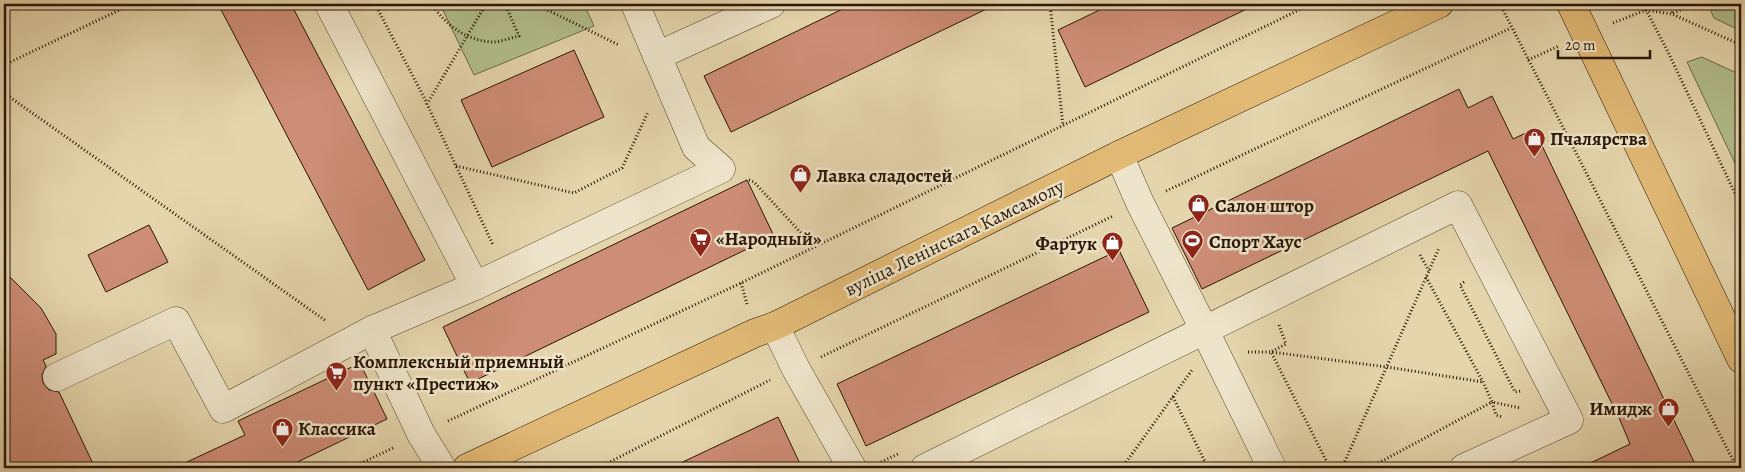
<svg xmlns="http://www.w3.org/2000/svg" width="1745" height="472" viewBox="0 0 1745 472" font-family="Alegreya,serif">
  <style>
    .green { fill: #b1be8c; stroke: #6e6a48 }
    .building { fill: #ce8d77; stroke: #2a1604 }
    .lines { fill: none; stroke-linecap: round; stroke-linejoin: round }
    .minor-casing { stroke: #59462e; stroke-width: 29 }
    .major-casing { stroke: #2a1604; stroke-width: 29 }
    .path { stroke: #2a1604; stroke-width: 3; stroke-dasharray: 1 2.5; stroke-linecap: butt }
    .minor { stroke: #eee4c9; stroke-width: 28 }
    .major { stroke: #e2ba76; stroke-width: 28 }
    .labels { text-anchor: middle; stroke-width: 5; stroke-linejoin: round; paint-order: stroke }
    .poi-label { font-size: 19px; font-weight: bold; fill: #2a1604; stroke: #eee4c9; text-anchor: start }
    .street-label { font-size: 19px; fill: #2a1604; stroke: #eee4c9 }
  </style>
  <rect width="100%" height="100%" fill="#e5d5ac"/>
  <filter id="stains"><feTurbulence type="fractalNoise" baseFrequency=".004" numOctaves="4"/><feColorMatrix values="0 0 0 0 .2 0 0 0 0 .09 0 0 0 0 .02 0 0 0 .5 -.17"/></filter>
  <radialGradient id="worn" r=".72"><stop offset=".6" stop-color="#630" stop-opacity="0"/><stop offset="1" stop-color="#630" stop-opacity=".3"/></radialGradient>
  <g class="green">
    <path d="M440,4H584L594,26L474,75Z"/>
    <path d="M1715,4H1741V31L1714,18L1709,7Z"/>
    <path d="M1702,57L1741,75V176L1687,62Z"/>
  </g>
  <g class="building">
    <path d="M218,4H291L425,260L368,290Z"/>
    <path d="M853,4H997L731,132L704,76Z"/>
    <path d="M1112,4H1257L1085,87L1058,30Z"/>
    <path d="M574,50L604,117L492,167L461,100Z"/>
    <path d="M1459,89L1468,108L1492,96L1513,139L1534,129L1697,468H1580L1630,444L1620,420L1488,151L1202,289L1172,228Z"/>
    <path d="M747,180L774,236L470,383L443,327Z"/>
    <path d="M149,225L168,262L106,292L88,255Z"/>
    <path d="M1119,250L1149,312L866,446L837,384Z"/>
    <path d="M4,271L41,308L56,334V354L43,360L46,366L42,375L43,383L49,390L59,392L95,468H4Z"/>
    <path d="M360,363L387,419L285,468H174L245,435L238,421Z"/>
    <path d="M778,417L802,468H670Z"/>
  </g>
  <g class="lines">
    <defs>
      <g id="minor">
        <path d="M329,4L475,286"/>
        <path d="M657,56L771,4"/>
        <path d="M1119,155L1140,203L1205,331L1272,468"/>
        <path d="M775,326L796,369L852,468"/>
        <path d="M372,330L421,434L442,468"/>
        <path d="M57,377L176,321L223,409L372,330L475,286L721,169L696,147L635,4"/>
        <path d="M925,468L1458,205L1569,420L1464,468"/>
      </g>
      <g id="major">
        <path d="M1571,4L1741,359"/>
        <path d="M467,468L755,333L775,326L1119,155L1439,4"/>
      </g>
    </defs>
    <use href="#minor" class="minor-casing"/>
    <use href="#major" class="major-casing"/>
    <g class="path">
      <path d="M375,4L427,103"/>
      <path d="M431,4C447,25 464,40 492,42C500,42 511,38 519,36L505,4"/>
      <path d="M486,4L427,104L493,245"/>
      <path d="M535,4L619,45"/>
      <path d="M1050,4L1063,126"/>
      <path d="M1500,4L1737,468"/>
      <path d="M1650,4L1646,10L1672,14L1675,4"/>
      <path d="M1693,4L1672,14L1741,45"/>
      <path d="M1613,23L1646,10L1668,52L1741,206"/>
      <path d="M1528,60L1559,46"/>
      <path d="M4,65L132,4"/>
      <path d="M4,93L326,321"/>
      <path d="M456,166L574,193L622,168L648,112"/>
      <path d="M749,180L754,182L814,247"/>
      <path d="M1166,191L1511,28"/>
      <path d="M1420,255L1429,271"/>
      <path d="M1426,277L1483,382L1492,402L1520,408"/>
      <path d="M1464,282L1460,285L1515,392L1521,391"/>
      <path d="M741,283L747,304"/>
      <path d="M1279,325L1286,344L1271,352L1330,468"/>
      <path d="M1248,352H1271L1387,367L1483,382"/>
      <path d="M821,357L1113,216"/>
      <path d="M1173,397L1208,468"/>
      <path d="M448,421L741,283L1311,4"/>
      <path d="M881,462L900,453"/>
      <path d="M351,468L395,447"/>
      <path d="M598,468L770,380"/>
      <path d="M1122,468L1192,370"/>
      <path d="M1342,468L1439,248"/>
      <path d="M1369,468L1492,402L1496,415L1503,417"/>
    </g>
    <use href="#minor" class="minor"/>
    <use href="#major" class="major"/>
  </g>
  <defs>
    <symbol id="shop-pin" viewBox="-11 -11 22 30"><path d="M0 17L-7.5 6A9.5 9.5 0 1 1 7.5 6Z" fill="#8f2418" stroke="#eee4c9"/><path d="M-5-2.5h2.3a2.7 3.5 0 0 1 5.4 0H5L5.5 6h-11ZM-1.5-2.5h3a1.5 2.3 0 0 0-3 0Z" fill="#fff"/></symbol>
    <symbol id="supermarket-pin" viewBox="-11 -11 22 30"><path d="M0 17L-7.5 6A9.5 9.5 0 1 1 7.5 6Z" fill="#8f2418" stroke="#eee4c9"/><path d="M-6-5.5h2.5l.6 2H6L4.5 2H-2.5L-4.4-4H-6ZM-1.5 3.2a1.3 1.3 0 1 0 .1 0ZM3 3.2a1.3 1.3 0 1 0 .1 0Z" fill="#fff"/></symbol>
    <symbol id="stadium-pin" viewBox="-11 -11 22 30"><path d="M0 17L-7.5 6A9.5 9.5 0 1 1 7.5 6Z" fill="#8f2418" stroke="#eee4c9"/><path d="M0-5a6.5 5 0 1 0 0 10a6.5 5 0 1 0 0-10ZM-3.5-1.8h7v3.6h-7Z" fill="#fff"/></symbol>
  </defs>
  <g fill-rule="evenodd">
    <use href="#shop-pin" x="1522" y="126" width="25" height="34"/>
    <use href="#shop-pin" x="788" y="162" width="25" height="34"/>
    <use href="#shop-pin" x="1186" y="192" width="25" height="34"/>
    <use href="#supermarket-pin" x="688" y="226" width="25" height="34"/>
    <use href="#stadium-pin" x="1180" y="228" width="25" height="34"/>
    <use href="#shop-pin" x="1100" y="230" width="25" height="34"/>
    <use href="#supermarket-pin" x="324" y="360" width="25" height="34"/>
    <use href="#shop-pin" x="1656" y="396" width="25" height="34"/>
    <use href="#shop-pin" x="270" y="416" width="25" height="34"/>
  </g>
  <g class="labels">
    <g class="poi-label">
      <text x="1550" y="145">Пчалярства</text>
      <text x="816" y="182">Лавка сладостей</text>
      <text x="1215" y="212">Салон штор</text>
      <text x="716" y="245">«Народный»</text>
      <text x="1209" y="248">Спорт Хаус</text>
      <text x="1097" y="250" text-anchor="end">Фартук</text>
      <text x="353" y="368">Комплексный приемный<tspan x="353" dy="22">пункт «Престиж»</tspan></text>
      <text x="1652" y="415" text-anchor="end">Имидж</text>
      <text x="298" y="435">Классика</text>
    </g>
    <g class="street-label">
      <text transform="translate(954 237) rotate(-26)" y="7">вуліца Ленінскага Камсамолу</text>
    </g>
  </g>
  <rect width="1745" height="472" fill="none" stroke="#e5d5ac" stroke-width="20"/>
  <rect x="5" y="5" width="1735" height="462" fill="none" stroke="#2a1604" stroke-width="2.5"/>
  <rect x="10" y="10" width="1725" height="452" fill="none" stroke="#2a1604"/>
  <path d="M1558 50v8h92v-8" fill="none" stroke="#2a1604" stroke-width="2.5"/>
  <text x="1565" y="50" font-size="15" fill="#2a1604" stroke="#eee4c9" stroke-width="4" paint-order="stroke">20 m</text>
  <rect width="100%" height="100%" filter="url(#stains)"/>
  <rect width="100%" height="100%" fill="url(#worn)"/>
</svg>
